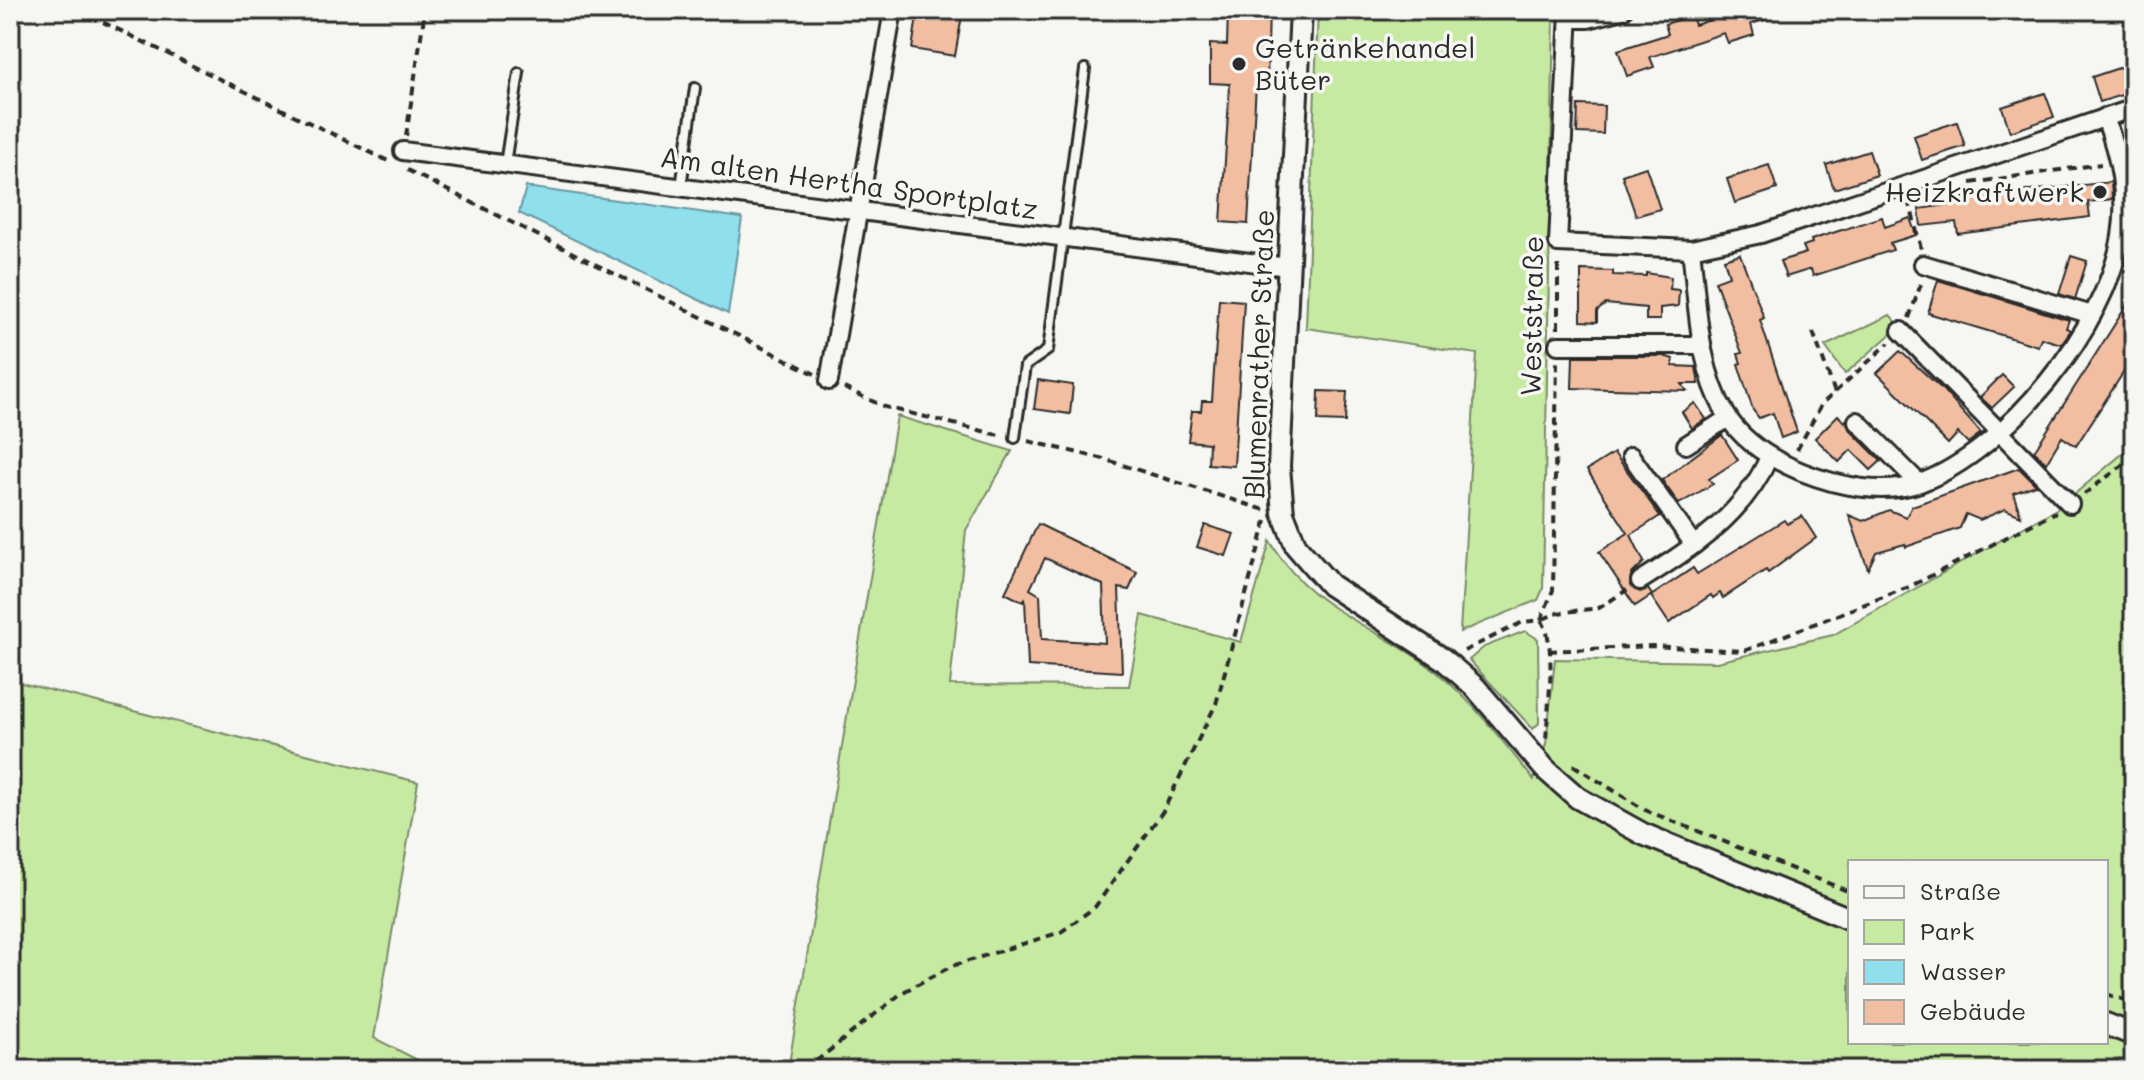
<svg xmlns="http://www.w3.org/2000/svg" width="2144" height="1080" viewBox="0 0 2144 1080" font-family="Mali,sans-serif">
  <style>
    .green { fill: #c7eaa3; stroke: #798a67; stroke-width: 2; fill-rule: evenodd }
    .water { fill: #8fdfed; stroke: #67979f; stroke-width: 2 }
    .building { fill: #f1bea2; stroke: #2b2b2b; stroke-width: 2; fill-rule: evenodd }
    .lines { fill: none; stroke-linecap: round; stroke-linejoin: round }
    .service-casing { stroke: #2b2b2b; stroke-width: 14 }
    .minor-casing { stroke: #2b2b2b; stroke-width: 22 }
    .tertiary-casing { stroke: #2b2b2b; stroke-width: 26 }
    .path { stroke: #2b2b2b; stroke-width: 4; stroke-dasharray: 8 6; stroke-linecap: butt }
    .service { stroke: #f6f6f2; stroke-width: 8 }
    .minor { stroke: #f6f6f2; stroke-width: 16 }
    .tertiary { stroke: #f6f6f2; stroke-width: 20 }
    .poi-dot { fill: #2b2b2b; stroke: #f6f6f2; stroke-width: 3 }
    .labels { text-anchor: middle; stroke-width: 7; stroke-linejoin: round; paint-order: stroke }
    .poi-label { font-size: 28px; fill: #2b2b2b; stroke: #f6f6f2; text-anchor: start }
    .street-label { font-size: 28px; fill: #2b2b2b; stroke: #f6f6f2 }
  </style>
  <rect width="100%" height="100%" fill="#f6f6f2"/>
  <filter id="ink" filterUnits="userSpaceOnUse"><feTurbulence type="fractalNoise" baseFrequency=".0125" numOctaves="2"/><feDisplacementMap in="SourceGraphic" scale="16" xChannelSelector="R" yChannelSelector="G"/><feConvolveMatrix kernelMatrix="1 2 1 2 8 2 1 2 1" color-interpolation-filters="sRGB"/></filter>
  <g filter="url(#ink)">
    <g class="green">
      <path d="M1318,10H1554L1543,589L1538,600L1460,632L1477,354L1306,328Z"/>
      <path d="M1890,315L1900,326L1845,374L1825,346Z"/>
      <path d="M897,416L1012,451L966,530L950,685L1129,686L1142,615L1241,642L1270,541C1308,608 1367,622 1426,664C1468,694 1501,740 1534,780L1546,744L1555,659L1717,662L1833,635L2058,508L2134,444V1063L2130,1070H788ZM1850,862H2106V1042H1850Z"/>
      <path d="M1525,631L1538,639L1539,723L1533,729L1469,660L1484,647Z"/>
      <path d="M10,644L21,683L418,782L374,1038L437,1070H10Z"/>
    </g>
    <path class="water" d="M526,187L742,218L728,314L519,213Z"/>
    <g class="building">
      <path d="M918,10H963L955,56L912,49Z"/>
      <path d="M1228,10H1269L1267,84H1256L1248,224L1221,222L1230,84L1210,83V44L1227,45Z"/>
      <path d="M1741,10H1783L1784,14L1751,24L1754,35L1728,43L1724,33L1650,57L1654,67L1627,76L1618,50L1668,34L1665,24L1678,20L1692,16L1695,25Z"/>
      <path d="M2134,63V91L2100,102L2092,77Z"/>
      <path d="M2045,93L2054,117L2010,132L2002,107Z"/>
      <path d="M1578,105L1604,106L1603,134L1577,133Z"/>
      <path d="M1957,122L1965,146L1922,160L1914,136Z"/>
      <path d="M1869,151L1877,175L1834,189L1826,165Z"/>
      <path d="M1769,165L1777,189L1735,203L1727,179Z"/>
      <path d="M1646,167L1660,209L1636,216L1622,175Z"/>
      <path d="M2111,182L2112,199L2088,202L2090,217L1958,234L1956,222L1921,226L1919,209L1954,204L1963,198Z"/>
      <path d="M1882,217L1885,227L1910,218L1916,235L1890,243L1893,250L1813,276L1811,269L1786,277L1780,261L1806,253L1803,246L1812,243L1811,240Z"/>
      <path d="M1740,254L1764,318L1760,320L1797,432L1781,438L1773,413L1759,418L1753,410L1738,364L1741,363L1738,354L1742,353L1715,281L1729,276L1724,259Z"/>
      <path d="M2071,256L2087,261L2075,299L2059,294Z"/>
      <path d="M1581,270L1613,271V275L1646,276V273L1671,277L1670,289L1679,290L1678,306L1660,308V320H1646V308L1606,304L1597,311V322L1581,321Z"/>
      <path d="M1938,280L2069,320L2066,328L2071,330L2061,344L2041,338L2038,346L1928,313Z"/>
      <path d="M2134,294V356L2076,446L2062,437L2046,463L2034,451Z"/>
      <path d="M1219,299L1244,301L1234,466L1208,464L1209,443L1188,441L1192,411H1201L1202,401H1212Z"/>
      <path d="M1900,351L1942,389L1981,433L1968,443L1958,433L1948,444L1877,373Z"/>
      <path d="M1573,356H1664L1673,359V366L1696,367L1699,384H1682L1687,391L1572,388Z"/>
      <path d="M2002,375L2014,387L1992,408L1980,397Z"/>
      <path d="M1038,380L1073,385L1070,414L1034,409Z"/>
      <path d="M1319,391L1347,392L1345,422L1318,421Z"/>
      <path d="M1695,403L1706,419L1692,428L1682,412Z"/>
      <path d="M1838,415L1844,422L1846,420L1849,429L1881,461L1871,470L1851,450L1839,462L1815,438Z"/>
      <path d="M1722,435L1738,460L1709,479L1713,484L1679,504L1662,480Z"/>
      <path d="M1614,453L1660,516L1631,535L1644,562L1631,575L1630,586L1640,592L1648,589L1652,595L1635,606L1599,552L1628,533L1587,470Z"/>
      <path d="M2019,468L2036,485L2013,493L2021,516L2005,509L1980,520L1966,514L1960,528L1906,547L1905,544L1876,552L1868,569L1849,515L1863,521L1889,510L1906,517L1912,506Z"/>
      <path d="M1802,516L1816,538L1768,573L1766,570L1723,598L1720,593L1713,598L1711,595L1669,623L1651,596L1693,568L1697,574L1784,520L1787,524Z"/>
      <path d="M1038,524L1137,572L1129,590L1119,588L1122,672L1028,666L1025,599L1023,602L1005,593ZM1045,558L1103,585L1105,643L1042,639L1040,595L1030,589Z"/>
      <path d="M1205,525L1234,534L1226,556L1197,547Z"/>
    </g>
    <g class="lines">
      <defs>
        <g id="service">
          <path d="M505,164L519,73"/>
          <path d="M681,187L695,88"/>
          <path d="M1015,438L1025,366L1048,350L1085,69"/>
        </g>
        <g id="minor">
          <path d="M1569,10L1558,243L1691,249L1761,234L2134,108"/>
          <path d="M1569,19H1588L1623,10"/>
          <path d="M403,151L1288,267"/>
          <path d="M1691,249C1698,305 1697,364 1726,414C1742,442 1773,460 1802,472C1837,486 1883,496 1920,483C2007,451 2107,326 2121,236C2128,193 2119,157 2105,117"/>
          <path d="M1923,264L2092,315"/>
          <path d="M1901,331L2070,504"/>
          <path d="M1558,345H1702"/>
          <path d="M829,381L893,10"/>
          <path d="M1857,421L1919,483"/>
          <path d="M1686,445L1728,418"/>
          <path d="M1631,456L1694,545"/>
          <path d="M1640,581C1692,548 1744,515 1769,457"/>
        </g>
        <g id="tertiary">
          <path d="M1301,10L1279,467L1283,513L1296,546L1330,585L1443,659L1475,687L1545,769L1578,798L1643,834L1850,919"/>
          <path d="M2106,1024L2134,1035"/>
        </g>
      </defs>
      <use href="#service" class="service-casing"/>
      <use href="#minor" class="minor-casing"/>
      <use href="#tertiary" class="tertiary-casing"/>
      <g class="path">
        <path d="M78,10L388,161"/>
        <path d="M406,136L425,10"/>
        <path d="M407,170L815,374"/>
        <path d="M1971,183L2101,164"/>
        <path d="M1909,200L1921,249"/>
        <path d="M1909,318L1922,281"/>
        <path d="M1558,329V261"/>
        <path d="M1813,332L1835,393"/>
        <path d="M844,388L885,407L1003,436"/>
        <path d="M1028,441L1100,458L1265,510"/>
        <path d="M1797,450L1822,404L1889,343"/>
        <path d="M2084,494L2134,457"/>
        <path d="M1543,619L1557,613L1599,608L1627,590"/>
        <path d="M1541,620L1553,590L1557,361"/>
        <path d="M1464,651L1523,622L1541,620C1558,640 1547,714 1546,741"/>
        <path d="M1549,651L1652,646L1744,651L1909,587L2056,512"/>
        <path d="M1573,765L1645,810L1850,892"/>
        <path d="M2106,994L2134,1003"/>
        <path d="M805,1070L903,992L952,966L1061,932L1095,907L1163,811L1216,704L1266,521"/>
      </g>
      <use href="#service" class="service"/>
      <use href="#minor" class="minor"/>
      <use href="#tertiary" class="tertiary"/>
    </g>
  </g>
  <g class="poi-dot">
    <circle cx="1239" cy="64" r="8"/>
    <circle cx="2100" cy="192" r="8"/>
  </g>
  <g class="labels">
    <g class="poi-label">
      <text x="1255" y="58">Getränkehandel<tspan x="1255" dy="32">Büter</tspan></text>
      <text x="2084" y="202" text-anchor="end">Heizkraftwerk</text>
    </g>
    <g class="street-label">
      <text transform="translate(849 183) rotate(8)" y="10">Am alten Hertha Sportplatz</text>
      <text transform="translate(1532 316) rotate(-89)" y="10">Weststraße</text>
      <text transform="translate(1259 354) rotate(-88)" y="10">Blumenrather Straße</text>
    </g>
  </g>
  <rect width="2144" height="1080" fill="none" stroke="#f6f6f2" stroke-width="40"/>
  <rect x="20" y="20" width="2104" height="1040" fill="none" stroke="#2b2b2b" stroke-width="3" filter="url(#ink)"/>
  <rect x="1848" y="860" width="260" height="184" fill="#f6f6f2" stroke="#a5a5a2" stroke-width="2"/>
  <rect x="1864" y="886" width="40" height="12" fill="#f6f6f2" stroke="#a5a5a2" stroke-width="2"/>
  <text x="1920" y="900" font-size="24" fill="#2b2b2b">Straße</text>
  <rect x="1864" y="920" width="40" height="24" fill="#c7eaa3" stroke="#a5a5a2" stroke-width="2"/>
  <text x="1920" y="940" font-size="24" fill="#2b2b2b">Park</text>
  <rect x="1864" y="960" width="40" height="24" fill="#8fdfed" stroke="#a5a5a2" stroke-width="2"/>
  <text x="1920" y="980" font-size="24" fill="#2b2b2b">Wasser</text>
  <rect x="1864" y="1000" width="40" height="24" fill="#f1bea2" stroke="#a5a5a2" stroke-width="2"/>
  <text x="1920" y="1020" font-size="24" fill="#2b2b2b">Gebäude</text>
</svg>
